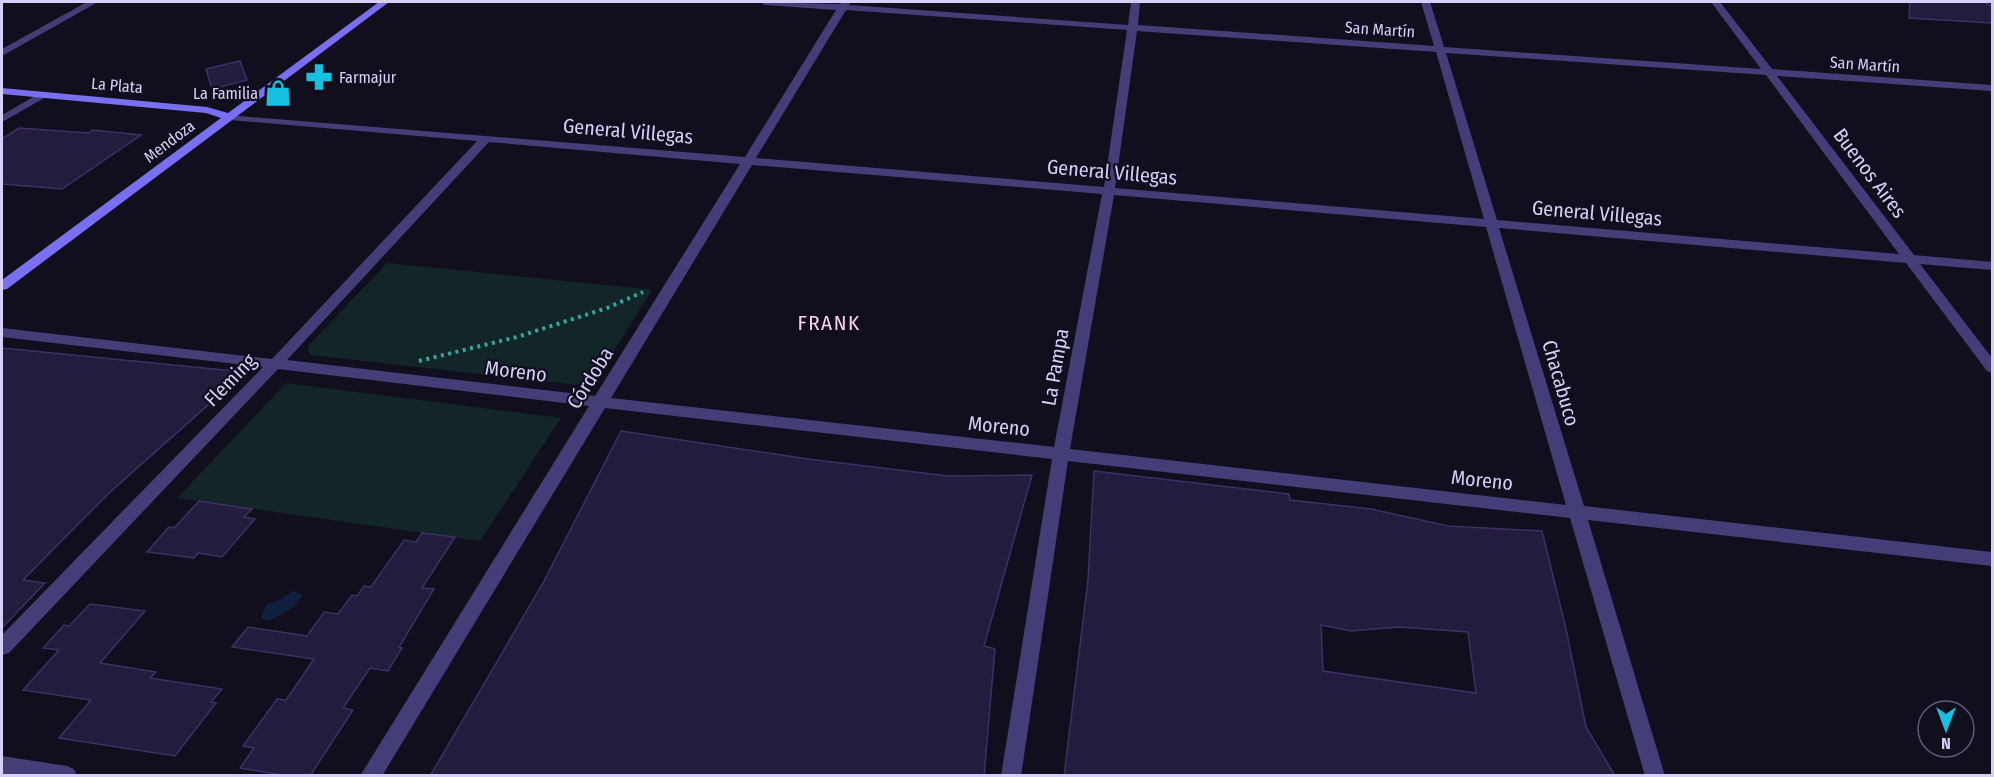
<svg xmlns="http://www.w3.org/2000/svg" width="1994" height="777" viewBox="0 0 1994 777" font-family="'Fira Sans Condensed',sans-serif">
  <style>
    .green { fill: #122627 }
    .water { fill: #11203e }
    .building { fill: #241c3c; stroke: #3e3066; stroke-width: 1.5; fill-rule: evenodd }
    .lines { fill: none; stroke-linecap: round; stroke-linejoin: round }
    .path { stroke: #39a4a3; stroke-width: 4; stroke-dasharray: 3 4.5; stroke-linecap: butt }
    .street { fill: #433e78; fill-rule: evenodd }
    .secondary { fill: #7970f1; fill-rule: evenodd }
    .labels { text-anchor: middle; stroke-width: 4.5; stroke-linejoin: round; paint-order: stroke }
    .far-street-label { font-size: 16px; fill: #d6cffa; stroke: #110e1d }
    .far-poi-label { font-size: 16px; fill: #d6cffa; stroke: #110e1d; text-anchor: start }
    .street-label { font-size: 20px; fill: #d6cffa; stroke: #110e1d }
    .neighbourhood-label { font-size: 21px; letter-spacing: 1.5px; fill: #fad1e9; stroke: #110e1d }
  </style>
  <rect width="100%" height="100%" fill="#110e1d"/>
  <g class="green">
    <path d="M387,263L646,289L652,290L598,376L577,385L311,355L308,351V346Z"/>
    <path d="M286,383L561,418L480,541L177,498Z"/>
  </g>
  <path class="water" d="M293,591L303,595C297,607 280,616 268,621L261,618L266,605L280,600Z"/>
  <g class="building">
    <path d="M1910,2H1985L1992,7V23L1909,18Z"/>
    <path d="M240,61L247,80L212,89L206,69Z"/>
    <path d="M19,128L89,133L93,130L141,135L62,189L2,184V139Z"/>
    <path d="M2,348L245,372L108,494L23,580L45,583L2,628Z"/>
    <path d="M621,431L808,459L948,476L1032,475L984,646L995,649L984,776H430L543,583Z"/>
    <path d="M1094,471L1289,494L1290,500L1371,509L1448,526L1542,531L1566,629L1586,727L1615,776H1064L1088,580ZM1321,625L1351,631L1399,627L1468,632L1476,693L1323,671Z"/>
    <path d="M199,501L252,509L244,517L255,519L222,557L198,553L194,558L147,552L169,527L174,528Z"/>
    <path d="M422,533L455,537L422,588L434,589L399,647L402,648L388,671L370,668L343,708L353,710L310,776H288L240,768L254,748L243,746L277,699L286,700L314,659L232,647L248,627L307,636L324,612L338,614L352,595L357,596L364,586L371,587L404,540L416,542Z"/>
    <path d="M90,604L145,611L100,663L156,672L150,678L222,689L211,702L216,703L175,756L59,738L91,700L23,690L59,650L43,648L64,625L69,626Z"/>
  </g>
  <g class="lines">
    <path class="path" d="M419,361L517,337L607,308L643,292"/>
    <g class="street">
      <path d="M87,2H98L2,56V49Z"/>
      <path d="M760,2L840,4L842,2H850L849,5L1128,25L1131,2H1140L1138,25L1434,46L1421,2H1430L1444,47L1761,69L1711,2H1720L1772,69L1992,85V91L1777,76L1914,255L1992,262V270L1920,264L1992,358V373L1987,371L1906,263L1499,228L1584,506L1992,552V566L1588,520L1665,776H1645L1570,518L1068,461L1021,776H1001L1052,459L605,408L382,776H360L589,406L278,369L9,653L2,655V635L263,367L2,337V328L272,359L477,141L229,120L225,119V115L745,157L836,10L765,5ZM846,10L1127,30L1104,187L756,158ZM1137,31L1436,52L1484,219L1115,188ZM1446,53L1766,75L1899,254L1497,220ZM489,142L740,164L595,396L287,360ZM752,165L1102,194L1054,447L611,398ZM1114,195L1486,227L1566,505L1070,449Z"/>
      <path d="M42,92L47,95L46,97L2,122V115Z"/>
      <path d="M2,756L67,766L74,769L77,776H2Z"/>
    </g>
    <path class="secondary" d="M379,2H389L7,289L2,290V280L221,118L206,113L2,94V88L207,107L228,113Z"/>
  </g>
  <defs>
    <symbol id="pharmacy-bare" viewBox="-9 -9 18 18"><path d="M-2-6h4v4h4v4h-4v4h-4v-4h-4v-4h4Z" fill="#16c1df" stroke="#110e1d" stroke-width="2.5" paint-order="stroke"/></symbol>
    <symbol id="shop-bare" viewBox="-9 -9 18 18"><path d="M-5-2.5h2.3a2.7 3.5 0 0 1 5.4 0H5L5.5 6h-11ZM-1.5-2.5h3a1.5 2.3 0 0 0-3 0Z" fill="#16c1df" stroke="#110e1d" stroke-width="2.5" paint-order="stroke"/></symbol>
  </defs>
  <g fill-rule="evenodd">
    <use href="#pharmacy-bare" x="300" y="58" width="38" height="38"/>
    <use href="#shop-bare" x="259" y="74" width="38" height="38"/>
  </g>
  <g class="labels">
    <g class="far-street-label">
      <text transform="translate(1380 29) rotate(4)" y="6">San Martín</text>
      <text transform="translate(1865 64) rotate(4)" y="6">San Martín</text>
      <text transform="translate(117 85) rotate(5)" y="6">La Plata</text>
      <text transform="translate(169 141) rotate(-37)" y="6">Mendoza</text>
    </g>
    <g class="far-poi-label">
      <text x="339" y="83">Farmajur</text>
      <text x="258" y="99" text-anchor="end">La Familia</text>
    </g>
    <g class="street-label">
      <text transform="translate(628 131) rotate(5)" y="7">General Villegas</text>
      <text transform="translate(1112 172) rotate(5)" y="7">General Villegas</text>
      <text transform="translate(1870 173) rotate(53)" y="7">Buenos Aires</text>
      <text transform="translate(1597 213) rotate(5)" y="7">General Villegas</text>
      <text transform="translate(1055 367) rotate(-80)" y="7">La Pampa</text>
      <text transform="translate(516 371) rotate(7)" y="7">Moreno</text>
      <text transform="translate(590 378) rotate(-58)" y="7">Córdoba</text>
      <text transform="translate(230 380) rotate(-46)" y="7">Fleming</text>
      <text transform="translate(1561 383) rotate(74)" y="7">Chacabuco</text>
      <text transform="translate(999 426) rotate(6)" y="7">Moreno</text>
      <text transform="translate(1482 480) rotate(6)" y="7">Moreno</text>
    </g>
    <g class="neighbourhood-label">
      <text x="829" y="330">FRANK</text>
    </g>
  </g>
  <rect width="1994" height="777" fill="none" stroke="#d6cffa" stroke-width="6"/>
  <g transform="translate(1946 729) rotate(180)"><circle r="28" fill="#110e1d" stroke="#605b75" stroke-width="1.5"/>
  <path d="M0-4.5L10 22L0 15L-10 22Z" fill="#16c1df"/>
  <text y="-9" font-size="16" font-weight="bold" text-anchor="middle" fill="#d6cffa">N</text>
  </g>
</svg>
